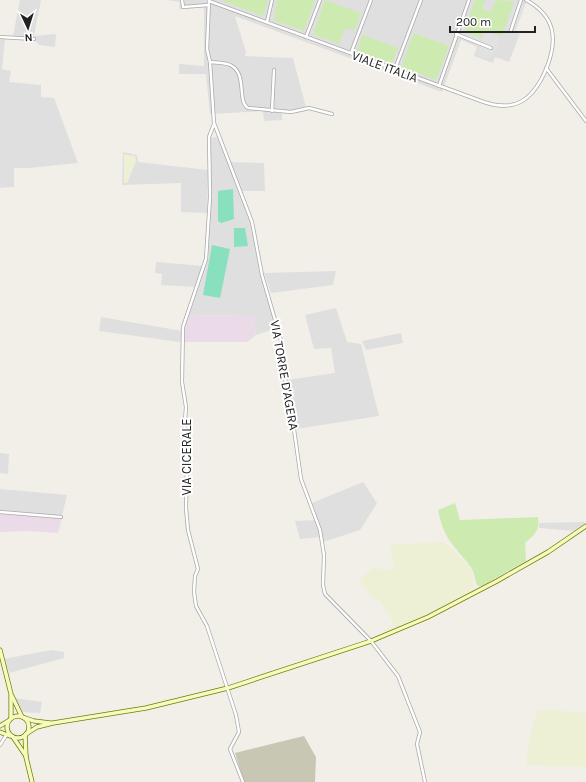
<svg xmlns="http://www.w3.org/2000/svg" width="586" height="782" viewBox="0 0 586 782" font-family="Karla,sans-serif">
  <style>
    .residential { fill: #e0dfdf }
    .industrial { fill: #ebdbe8 }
    .construction { fill: #c7c7b4 }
    .farmland { fill: #eef0d5 }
    .grass { fill: #cdebb0 }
    .pitch { fill: #88e0be }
    .parking { fill: #e2e2e2 }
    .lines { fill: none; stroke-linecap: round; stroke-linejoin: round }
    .minor-casing { stroke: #a9a9a9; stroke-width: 4 }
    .secondary-casing { stroke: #707d05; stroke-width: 5 }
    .minor { stroke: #fff; stroke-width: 2.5 }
    .secondary { stroke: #f7fabf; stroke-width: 3.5 }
    .labels { text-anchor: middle; stroke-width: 4; stroke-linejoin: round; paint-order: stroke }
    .street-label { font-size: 13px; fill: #222; stroke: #fff }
  </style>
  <rect width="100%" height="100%" fill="#f2efe9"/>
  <g class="residential">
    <path d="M20,0H41L34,36L56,34L55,47L39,45L35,41L5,39L2,69L11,71L9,82L41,85V97L54,98L78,163L29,168H14V187L0,188V36H13Z"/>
    <path d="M167,0H527L515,32L520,34L509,62L495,57L493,63L474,56L477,47L461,40L442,92L235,16L246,52L245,56L293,58L307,111L297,113H282V120L264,121L263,111L210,114L206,74H179V64L204,66V7L179,9L180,2Z"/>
    <path d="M217,137L228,162L264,163L265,191H240L250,220L260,274L277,328L256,335L253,316L189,315L208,259L209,138Z"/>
    <path d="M123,152L137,155L138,162L208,170L207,213L181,212V183L122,185Z"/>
    <path d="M156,262L203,266L194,287L161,285L162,274L155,273Z"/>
    <path d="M336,271L333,285L271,293L264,273Z"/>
    <path d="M336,308L347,342L361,344L379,416L296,429L287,380L335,373L331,348L314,349L305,315Z"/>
    <path d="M101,317L182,331L180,342L99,331Z"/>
    <path d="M401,333L403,343L366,350L362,341Z"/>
    <path d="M0,453L9,454L8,474L0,473Z"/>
    <path d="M363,482L377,503L360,530L323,542L322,537L300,539L295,521L318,520L312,503Z"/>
    <path d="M0,489L67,495L62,516L0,510Z"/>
    <path d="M584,522L585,524L574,531L539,528V523Z"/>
    <path d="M51,650L64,652V658L9,673L4,659Z"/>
    <path d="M15,698L42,702L40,713L20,712Z"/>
  </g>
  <g class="industrial">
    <path d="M189,315L253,316L256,335L247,342H184L185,326Z"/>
    <path d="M0,513L62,518L58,533L27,531L0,532Z"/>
  </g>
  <path class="construction" d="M304,736L316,757L315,782H244L235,753Z"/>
  <g class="farmland">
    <path d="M124,154L135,156L136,161L127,183H124Z"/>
    <path d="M444,542L468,565L473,574V591L439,609L386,632L384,630L394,624L379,598L375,600L360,582V580L373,567L385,570L395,569L390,547L396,544Z"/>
    <path d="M540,709L586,713V767L526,765L530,737L537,710Z"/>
  </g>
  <g class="grass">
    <path d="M220,0H268L263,16Z"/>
    <path d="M277,0H315L304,31L274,20Z"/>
    <path d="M325,0L361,13L354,31L345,28L339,44L313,34Z"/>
    <path d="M475,0H485L482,8L491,12L496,0L514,2L502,36L484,30L481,38L464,32Z"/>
    <path d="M414,33L449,46L436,80L401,67Z"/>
    <path d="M363,35L398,48L392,64L357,51Z"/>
    <path d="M455,503L460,520L538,517C540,531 535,534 525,543L526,561L482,586H478C474,580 475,572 470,566C452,542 445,542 438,510Z"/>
  </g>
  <g class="pitch">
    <path d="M233,189L234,219L221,223L218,221V191Z"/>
    <path d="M234,228H245L248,246L234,247Z"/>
    <path d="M212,245L230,249L220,298L203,295Z"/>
  </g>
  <g class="parking">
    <path d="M516,3L524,6L515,31L507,28Z"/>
    <path d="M486,32L500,37L492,58L489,57L488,59L477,55Z"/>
  </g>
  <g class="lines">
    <defs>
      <g id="minor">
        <path d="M182,0L183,7L209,5"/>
        <path d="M209,0L207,49L210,62L214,123L252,222L262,275L282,344L280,356L290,401L301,479L320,530L324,555L323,585L325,594L371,641L398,676L420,732L417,744L425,782"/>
        <path d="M209,1L481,101C516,114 534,99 547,67C558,38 555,16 526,0"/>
        <path d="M267,22L272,0"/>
        <path d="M511,30L521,0"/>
        <path d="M456,34L491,48"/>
        <path d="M0,37L34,39"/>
        <path d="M306,37L320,0"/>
        <path d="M351,53L371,0"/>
        <path d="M210,62C216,63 226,62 232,66C247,75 237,101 248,108L291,112L309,108L332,114"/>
        <path d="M546,68L586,121"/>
        <path d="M395,69L421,0"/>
        <path d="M439,86L469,0"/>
        <path d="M272,111L274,70"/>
        <path d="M214,124L209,137L210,197L206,259L183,327L182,382L186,407L184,434L187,459L186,508L188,530L198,569L195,576L194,592L196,606L207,626L236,715L239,732L230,749L243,782"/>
        <path d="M0,512L61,517"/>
        <path d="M0,745L7,734"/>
      </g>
      <g id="secondary">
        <path d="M0,650L11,694V718"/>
        <path d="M12,696L22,717"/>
        <circle cx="18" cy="727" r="11"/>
        <path d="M25,718L34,721L50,723"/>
        <path d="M0,726L8,721"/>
        <path d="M0,732L10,736"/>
        <path d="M26,734L37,727L53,723L146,708L228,688L371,641L428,617L497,581L548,552L586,526"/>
        <path d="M25,735L26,757L32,782"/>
        <path d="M13,737L26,756"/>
      </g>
    </defs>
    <use href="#minor" class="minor-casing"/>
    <use href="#secondary" class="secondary-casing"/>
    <use href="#minor" class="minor"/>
    <use href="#secondary" class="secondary"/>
  </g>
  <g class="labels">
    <g class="street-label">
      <text transform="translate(385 66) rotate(20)" y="5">VIALE ITALIA</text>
      <text transform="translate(285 375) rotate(80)" y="5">VIA TORRE D'AGERA</text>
      <text transform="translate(186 457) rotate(-90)" y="5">VIA CICERALE</text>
    </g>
  </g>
  <g transform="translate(28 28) rotate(176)" stroke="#ffffff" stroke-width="3" paint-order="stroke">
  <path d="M0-3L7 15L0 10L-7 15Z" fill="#222222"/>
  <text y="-6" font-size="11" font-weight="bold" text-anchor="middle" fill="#222222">N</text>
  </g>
  <path d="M450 26v6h85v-6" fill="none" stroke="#222222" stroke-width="2"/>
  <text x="456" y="26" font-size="12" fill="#222222" stroke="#ffffff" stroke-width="3" paint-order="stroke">200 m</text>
</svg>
